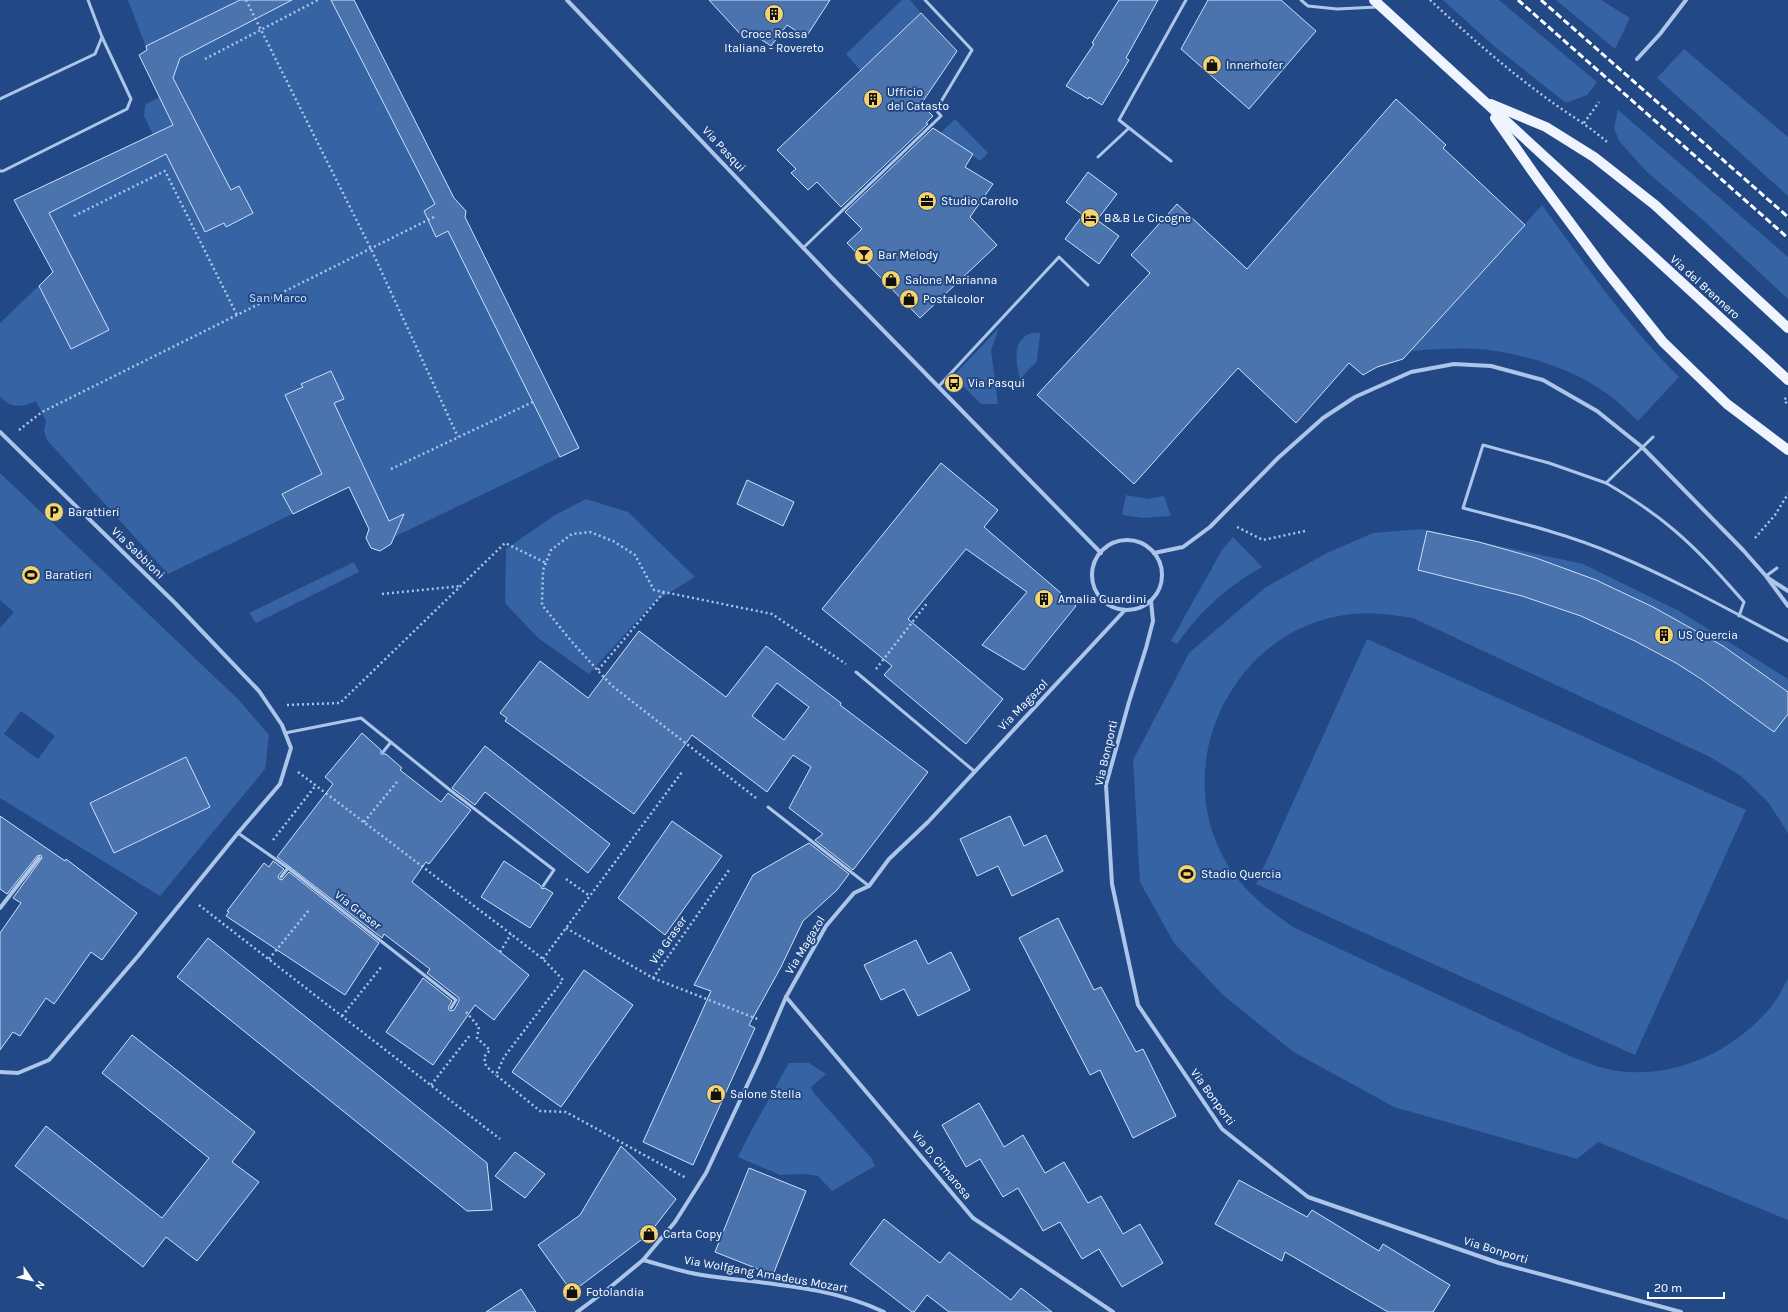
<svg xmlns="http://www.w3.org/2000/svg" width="1788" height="1312" viewBox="0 0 1788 1312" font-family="Karla,sans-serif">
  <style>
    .green { fill: #3663a3; fill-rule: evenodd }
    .building { fill: #4b73ae; stroke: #d0e0f7; fill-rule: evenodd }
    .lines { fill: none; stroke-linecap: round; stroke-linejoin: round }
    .path { stroke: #acc5e9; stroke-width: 2.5; stroke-dasharray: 2 3; stroke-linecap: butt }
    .service { stroke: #acc5e9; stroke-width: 3 }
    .minor { stroke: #acc5e9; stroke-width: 4 }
    .primary { stroke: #eff4fe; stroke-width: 10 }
    .rail { stroke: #fff; stroke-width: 3; stroke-dasharray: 7 3; stroke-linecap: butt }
    .labels { text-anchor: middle; stroke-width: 4; stroke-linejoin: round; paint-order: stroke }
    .poi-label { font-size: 12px; fill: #fff; stroke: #224986; text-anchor: start }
    .street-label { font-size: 12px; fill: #fff; stroke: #224986 }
    .park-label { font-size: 12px; fill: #d0e0f7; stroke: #224986 }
  </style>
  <rect width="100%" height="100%" fill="#224986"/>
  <g class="green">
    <path d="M128,0H354L454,198L466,211L465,217L471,231L579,448L394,537L391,544L380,551L371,548L366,538L369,529L348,487L168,574L47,440L44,431L46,421L36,401C22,407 12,409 0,397V323L53,272L14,200L153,135L144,116L145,105L159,97L139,55L147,50Z"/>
    <path d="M902,0H910L921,13L861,71L846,54Z"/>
    <path d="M1443,0H1499L1597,82L1587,95L1566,103L1494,46Z"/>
    <path d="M1556,0H1601L1630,18L1615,49Z"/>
    <path d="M1684,49L1788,137V196L1657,78Z"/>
    <path d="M1618,110L1788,257V299L1702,219L1647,172L1619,141L1614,128Z"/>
    <path d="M955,119L988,153L980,161L954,141L877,193Z"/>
    <path d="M1542,205C1585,264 1627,326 1679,377L1638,421C1628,411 1617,401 1606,393C1575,370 1527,355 1489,350C1463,347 1436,349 1410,351Z"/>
    <path d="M999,328L991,350L998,404H981L953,376Z"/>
    <path d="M1032,333H1040L1037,361L1020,379C1016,363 1011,339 1032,333Z"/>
    <path d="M0,473L239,700L269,735L265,769L160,896L0,798V628L14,612L0,600ZM21,711L55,736L38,759L4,734ZM186,757L209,807L114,853L90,802Z"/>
    <path d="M1126,495L1148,499L1164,496L1171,516L1143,518L1122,515Z"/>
    <path d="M586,499L628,512L695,577L654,602L589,674L538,638L505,603L506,549L555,515Z"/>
    <path d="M1421,529L1583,564L1679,611L1788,679V692L1723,646L1653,607L1479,542L1427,531L1418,570L1522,596L1581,616L1635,641L1676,663L1743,709L1788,714V833L1768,802L1741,776L1710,757L1413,618C1393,615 1373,612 1353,614C1234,625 1165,766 1229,867C1246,893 1269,911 1295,928L1572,1057C1584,1061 1595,1066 1607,1069C1669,1082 1731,1054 1770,1008C1777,1000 1782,989 1788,979V1220L1598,1142L1577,1159L1394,1107L1292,1051L1222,994L1174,943L1140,882L1133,760L1189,653L1266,587L1327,553L1373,533Z"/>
    <path d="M1233,537L1262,567C1227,587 1201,610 1177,644L1171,641L1222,550Z"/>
    <path d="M354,562L359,572L256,623L249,613Z"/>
    <path d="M1367,639L1746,810L1635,1055L1256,884Z"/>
    <path d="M789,1063H809L826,1074L811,1087L814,1093L872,1159L875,1166L832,1191L818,1176L804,1174L780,1175L738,1157L751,1131Z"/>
  </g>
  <g class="building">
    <path d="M240,0H292L180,58L173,78L231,190L239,186L253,213L226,227L224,223L205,232L166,154L49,213L109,330L71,349L39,286L53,272L14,200L173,125L139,55L147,50L146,46Z"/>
    <path d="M331,0H354L454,198L466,211L465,217L579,448L560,457L448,231L436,237L424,211L435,204Z"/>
    <path d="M709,0H830L806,37L787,25L771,46L750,32L744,38Z"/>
    <path d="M1119,0H1158L1126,58L1129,60L1102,105L1089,97L1088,99L1066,86L1094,44L1092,43Z"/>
    <path d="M1208,0H1281L1316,31L1249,109L1181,49Z"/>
    <path d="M921,13L957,51L921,104L933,116L926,123L928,124L841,207L817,182L808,190L791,173L796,169L777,150Z"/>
    <path d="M1396,99L1446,145L1443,148L1525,225L1403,359L1377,367L1363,375L1349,363L1296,423L1238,368L1134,484L1037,395L1150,273L1131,255L1177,204L1247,269Z"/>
    <path d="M933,128L973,154L965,167L993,184L970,217L997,245L920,318L847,243L862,229L845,212Z"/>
    <path d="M1088,172L1117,194L1097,220L1119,236L1099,264L1065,239L1083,215L1066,202Z"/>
    <path d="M331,371L344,399L334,403L389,521L404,514L391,544L380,551L371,548L366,538L369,529L349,487L293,514L282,494L322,474L285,395L303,387L301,384Z"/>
    <path d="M941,463L998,510L984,527L1076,606L1024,670L982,645L1027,592L966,549L908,619L1003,699L966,744L884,675L892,666L822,609Z"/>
    <path d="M747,480L794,502L783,526L737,504Z"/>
    <path d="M1427,531L1479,542L1536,558L1596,580L1653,607L1723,646L1788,692V714L1774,732L1701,679L1676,663L1635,641L1581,616L1522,596L1418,570Z"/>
    <path d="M639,631L726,697L766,646L841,703L840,705L928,772L853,870L815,840L823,834L789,808L811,767L793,755L767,792L692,735L634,814L505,721L507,718L500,713L540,661L588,698ZM777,683L809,707L784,740L752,716Z"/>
    <path d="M362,733L381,750V754H386L402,768L400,770L441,802L448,793L471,810L429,864L426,862L412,882L529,975L494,1020L475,1005L433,1065L386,1032L423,978L452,1001L448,1008L450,1011L454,1010L459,1001V998L427,973L430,969L384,934L382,938L277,857L333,784L325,777Z"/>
    <path d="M485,746L610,844L588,873L485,792L475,805L452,788Z"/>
    <path d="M186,757L210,807L114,853L90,803Z"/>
    <path d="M0,816L65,861L66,859L137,913L102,960L91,952L54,1004L46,998L20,1036L13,1032L0,1050V933L21,903L13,898L42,858L41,855L37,856L7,894L0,889Z"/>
    <path d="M1010,816L1024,846L1046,835L1063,871L1012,896L998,866L977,876L960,839Z"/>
    <path d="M672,821L722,856L665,935L618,898Z"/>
    <path d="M809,843L849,874L837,890L803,921L781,967L749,1025L755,1028L693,1165L643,1142L711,991L694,985L753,875Z"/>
    <path d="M273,861L284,869L278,876L279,879L282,880L289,872L379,943L345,995L226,916L229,912L227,911L264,863L269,867Z"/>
    <path d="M504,861L540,885L542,889L545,888L553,893L530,928L481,897Z"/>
    <path d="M1058,918L1094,990L1101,987L1136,1052L1143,1049L1176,1116L1133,1138L1100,1070L1090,1075L1019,938Z"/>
    <path d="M208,938L487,1163L492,1210L467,1211L177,977Z"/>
    <path d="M916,940L928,964L951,952L970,990L918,1016L904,989L881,1000L864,965Z"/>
    <path d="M584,970L633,1005L561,1107L512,1072Z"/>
    <path d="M132,1035L255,1132L232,1162L259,1182L197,1261L166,1237L143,1267L15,1166L46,1126L162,1218L209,1158L102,1073Z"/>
    <path d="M979,1103L1004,1147L1023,1135L1045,1173L1064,1162L1088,1203L1101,1196L1123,1234L1140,1224L1163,1263L1122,1287L1099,1249L1082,1259L1060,1222L1043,1231L1018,1188L1003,1197L980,1159L966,1167L942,1125Z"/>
    <path d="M621,1146L676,1199L649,1234L572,1292L538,1245L580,1215Z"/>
    <path d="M515,1152L545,1174L525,1198L495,1176Z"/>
    <path d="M749,1168L806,1191L773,1275L715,1252Z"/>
    <path d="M1239,1180L1307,1217L1312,1210L1379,1251L1383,1244L1450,1285L1433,1312H1388L1285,1252L1282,1261L1215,1224Z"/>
    <path d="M884,1219L940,1263L949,1252L1011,1300L1021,1288L1052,1312H949L927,1295L914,1312H912L850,1264Z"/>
    <path d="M521,1289L536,1312H486Z"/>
  </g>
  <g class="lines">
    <g class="path">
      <path d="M246,0L371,249L458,437"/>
      <path d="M1430,0C1467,34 1505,68 1545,97C1566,113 1588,125 1607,142"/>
      <path d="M205,59L318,0"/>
      <path d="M1584,123L1599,102"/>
      <path d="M74,216L165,171L237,315"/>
      <path d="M1786,398L1784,400L1788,405"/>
      <path d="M19,430L42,412L434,217"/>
      <path d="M391,469L535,401"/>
      <path d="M1237,527L1263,540L1305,531"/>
      <path d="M1755,538L1775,515L1788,494"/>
      <path d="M382,594L461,586"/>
      <path d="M876,669L928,602"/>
      <path d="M598,670L664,592"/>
      <path d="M287,705L340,703L505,543L546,563"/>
      <path d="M298,772L511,934L543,959L563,980L504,1057L496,1075L540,1111L566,1112L686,1178"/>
      <path d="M756,798L611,685L572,642L542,605L543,570L551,550L572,534L590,532L613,541L635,555L654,590L772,614L846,664"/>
      <path d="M364,822L397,782"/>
      <path d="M273,840L316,785"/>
      <path d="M566,879L590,896"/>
      <path d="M199,905L500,1139"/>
      <path d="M566,928L653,978L729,870"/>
      <path d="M500,952L511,934"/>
      <path d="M269,959L309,910"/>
      <path d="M543,959L682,772"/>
      <path d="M653,978L760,1020"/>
      <path d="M466,1012L479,1027L477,1038L490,1050L484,1057L486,1066L496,1075"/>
      <path d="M342,1016L382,966"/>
      <path d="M431,1085L471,1034"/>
    </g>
    <g class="service">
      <path d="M1301,0L1308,6L1337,9L1377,7"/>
      <path d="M0,99L95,54L102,37"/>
      <path d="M1098,157L1129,128"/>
      <path d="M1171,161L1119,120L1186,0"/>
      <path d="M0,171H3L127,109L131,99L102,37L88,0"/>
      <path d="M803,248L941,116L936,110L972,50L925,0"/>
      <path d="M939,386L1059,257L1088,285"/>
      <path d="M1653,437L1606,483L1549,463L1483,445L1463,508C1513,521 1565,533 1614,554C1674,579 1731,611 1788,641"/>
      <path d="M1606,483C1630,497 1653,512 1674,530C1700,552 1722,577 1744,602L1739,616"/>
      <path d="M1766,576L1777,568"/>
      <path d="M856,672L974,771"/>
      <path d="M285,733L361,718L450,790L554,870L543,886"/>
      <path d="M383,752L391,742"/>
      <path d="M768,807L869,886"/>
      <path d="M238,833L288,868L456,1000L451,1008"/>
      <path d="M281,877L288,868"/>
    </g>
    <g class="minor">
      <path d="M567,0L832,278L1101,553"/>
      <path d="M1637,59L1660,34L1686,0"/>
      <path d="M0,432L174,602L259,691L282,725L291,748L280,784L238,833L138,956L49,1060L18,1073L0,1072"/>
      <circle cx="1127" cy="575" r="35"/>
      <path d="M1154,553L1183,547L1210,527L1278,458L1323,418L1355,397L1411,372L1454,364L1491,366L1543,380L1597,411L1642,447L1743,550L1766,576L1788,606"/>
      <path d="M1768,578L1788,591"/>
      <path d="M1151,601L1153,621L1146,648L1129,702L1106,785L1112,884L1138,1005L1222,1129L1308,1197L1499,1263L1681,1312"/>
      <path d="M0,908L39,858"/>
      <path d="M786,997L973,1218L1113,1312"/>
      <path d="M643,1260C662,1265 682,1272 702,1275C763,1284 828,1285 884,1312"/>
      <path d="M577,1312L608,1289L643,1260L675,1222L706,1173L758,1062L786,997L826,926L854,893L869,886L889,859L928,822L1125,610"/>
    </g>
    <g class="primary">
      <path d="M1374,0L1788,380"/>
      <path d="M1491,104L1546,127L1594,157L1655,205L1788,328"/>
      <path d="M1495,118L1537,178L1603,267L1663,342L1727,404L1788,450"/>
    </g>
    <g class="rail">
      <path d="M1518,0L1788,238"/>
      <path d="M1541,0L1788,217"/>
    </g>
  </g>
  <defs>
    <symbol id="building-disc" viewBox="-11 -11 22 22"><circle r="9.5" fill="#f5d46e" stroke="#224986"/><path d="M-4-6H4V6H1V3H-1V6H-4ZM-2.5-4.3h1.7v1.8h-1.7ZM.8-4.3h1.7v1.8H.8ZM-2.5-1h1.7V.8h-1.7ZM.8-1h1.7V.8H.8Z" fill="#111"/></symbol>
    <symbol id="shop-disc" viewBox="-11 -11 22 22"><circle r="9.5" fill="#f5d46e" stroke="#224986"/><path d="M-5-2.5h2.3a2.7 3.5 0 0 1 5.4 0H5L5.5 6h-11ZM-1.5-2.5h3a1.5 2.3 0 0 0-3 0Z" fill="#111"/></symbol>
    <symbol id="office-disc" viewBox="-11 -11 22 22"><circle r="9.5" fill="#f5d46e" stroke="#224986"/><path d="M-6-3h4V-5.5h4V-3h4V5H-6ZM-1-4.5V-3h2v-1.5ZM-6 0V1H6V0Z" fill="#111"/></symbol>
    <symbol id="hotel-disc" viewBox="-11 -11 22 22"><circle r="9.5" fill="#f5d46e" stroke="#224986"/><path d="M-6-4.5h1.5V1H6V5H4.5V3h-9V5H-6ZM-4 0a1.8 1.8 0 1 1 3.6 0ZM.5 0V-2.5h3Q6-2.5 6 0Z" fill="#111"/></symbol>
    <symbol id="bar-disc" viewBox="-11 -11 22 22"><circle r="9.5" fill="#f5d46e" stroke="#224986"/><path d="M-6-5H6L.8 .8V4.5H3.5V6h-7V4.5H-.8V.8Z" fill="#111"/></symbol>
    <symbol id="bus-disc" viewBox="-11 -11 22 22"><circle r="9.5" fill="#f5d46e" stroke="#224986"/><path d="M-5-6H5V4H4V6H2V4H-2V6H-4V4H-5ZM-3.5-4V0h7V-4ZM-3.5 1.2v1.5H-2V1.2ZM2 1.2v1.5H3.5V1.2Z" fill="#111"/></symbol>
    <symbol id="parking-disc" viewBox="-11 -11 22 22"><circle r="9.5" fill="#f5d46e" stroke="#224986"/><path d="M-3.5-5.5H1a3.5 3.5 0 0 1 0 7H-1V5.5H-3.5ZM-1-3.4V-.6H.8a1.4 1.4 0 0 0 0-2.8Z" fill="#111"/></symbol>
    <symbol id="stadium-disc" viewBox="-11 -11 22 22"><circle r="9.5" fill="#f5d46e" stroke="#224986"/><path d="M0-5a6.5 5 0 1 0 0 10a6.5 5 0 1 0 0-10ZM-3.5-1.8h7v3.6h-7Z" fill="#111"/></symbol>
  </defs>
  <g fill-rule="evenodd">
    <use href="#building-disc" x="763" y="3" width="22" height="22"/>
    <use href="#shop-disc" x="1201" y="54" width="22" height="22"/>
    <use href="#building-disc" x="862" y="88" width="22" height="22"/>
    <use href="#office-disc" x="916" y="190" width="22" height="22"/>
    <use href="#hotel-disc" x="1079" y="207" width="22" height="22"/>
    <use href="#bar-disc" x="853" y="244" width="22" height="22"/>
    <use href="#shop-disc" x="880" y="269" width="22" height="22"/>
    <use href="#shop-disc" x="898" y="288" width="22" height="22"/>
    <use href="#bus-disc" x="943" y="372" width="22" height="22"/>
    <use href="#parking-disc" x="43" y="501" width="22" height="22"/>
    <use href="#stadium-disc" x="20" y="564" width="22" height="22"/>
    <use href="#building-disc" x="1033" y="588" width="22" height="22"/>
    <use href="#building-disc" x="1653" y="624" width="22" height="22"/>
    <use href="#stadium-disc" x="1176" y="863" width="22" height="22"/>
    <use href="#shop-disc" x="705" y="1083" width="22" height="22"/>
    <use href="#shop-disc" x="638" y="1223" width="22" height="22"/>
    <use href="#shop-disc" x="561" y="1281" width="22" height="22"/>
  </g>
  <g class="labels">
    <g class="poi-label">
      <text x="774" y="38" text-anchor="middle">Croce Rossa<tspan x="774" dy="14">Italiana - Rovereto</tspan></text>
      <text x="1226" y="69">Innerhofer</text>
      <text x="887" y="96">Ufficio<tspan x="887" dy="14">del Catasto</tspan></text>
      <text x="941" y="205">Studio Carollo</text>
      <text x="1104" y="222">B&amp;B Le Cicogne</text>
      <text x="878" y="259">Bar Melody</text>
      <text x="905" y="284">Salone Marianna</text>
      <text x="923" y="303">Postalcolor</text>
      <text x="968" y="387">Via Pasqui</text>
      <text x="68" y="516">Barattieri</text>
      <text x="45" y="579">Baratieri</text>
      <text x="1058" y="603">Amalia Guardini</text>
      <text x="1678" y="639">US Quercia</text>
      <text x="1201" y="878">Stadio Quercia</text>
      <text x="730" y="1098">Salone Stella</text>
      <text x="663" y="1238">Carta Copy</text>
      <text x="586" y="1296">Fotolandia</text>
    </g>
    <g class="street-label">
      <text transform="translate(724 149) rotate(47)" y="4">Via Pasqui</text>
      <text transform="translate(1705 287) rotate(42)" y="4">Via del Brennero</text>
      <text transform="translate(138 553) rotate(44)" y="4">Via Sabbioni</text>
      <text transform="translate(1023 705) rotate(-46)" y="4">Via Magazol</text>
      <text transform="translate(1106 753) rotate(-77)" y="4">Via Bonporti</text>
      <text transform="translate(358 910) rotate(38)" y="4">Via Graser</text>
      <text transform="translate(668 940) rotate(-55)" y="4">Via Graser</text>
      <text transform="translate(805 945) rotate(-59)" y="4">Via Magazol</text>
      <text transform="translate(1213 1097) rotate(54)" y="4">Via Bonporti</text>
      <text transform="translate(942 1165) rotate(50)" y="4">Via D. Cimarosa</text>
      <text transform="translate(1496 1250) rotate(17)" y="4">Via Bonporti</text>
      <text transform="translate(766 1274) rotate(10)" y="4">Via Wolfgang Amadeus Mozart</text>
    </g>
    <g class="park-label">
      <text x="278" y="302">San Marco</text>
    </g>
  </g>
  <g transform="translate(32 1280) rotate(124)" stroke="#224986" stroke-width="3" paint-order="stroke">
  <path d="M0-3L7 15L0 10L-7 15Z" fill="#ffffff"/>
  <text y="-6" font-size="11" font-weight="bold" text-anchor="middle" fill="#ffffff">N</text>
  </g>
  <path d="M1648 1292v6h76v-6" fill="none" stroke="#ffffff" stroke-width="2"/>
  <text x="1654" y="1292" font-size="12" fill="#ffffff" stroke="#224986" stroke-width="3" paint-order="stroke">20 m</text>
</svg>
